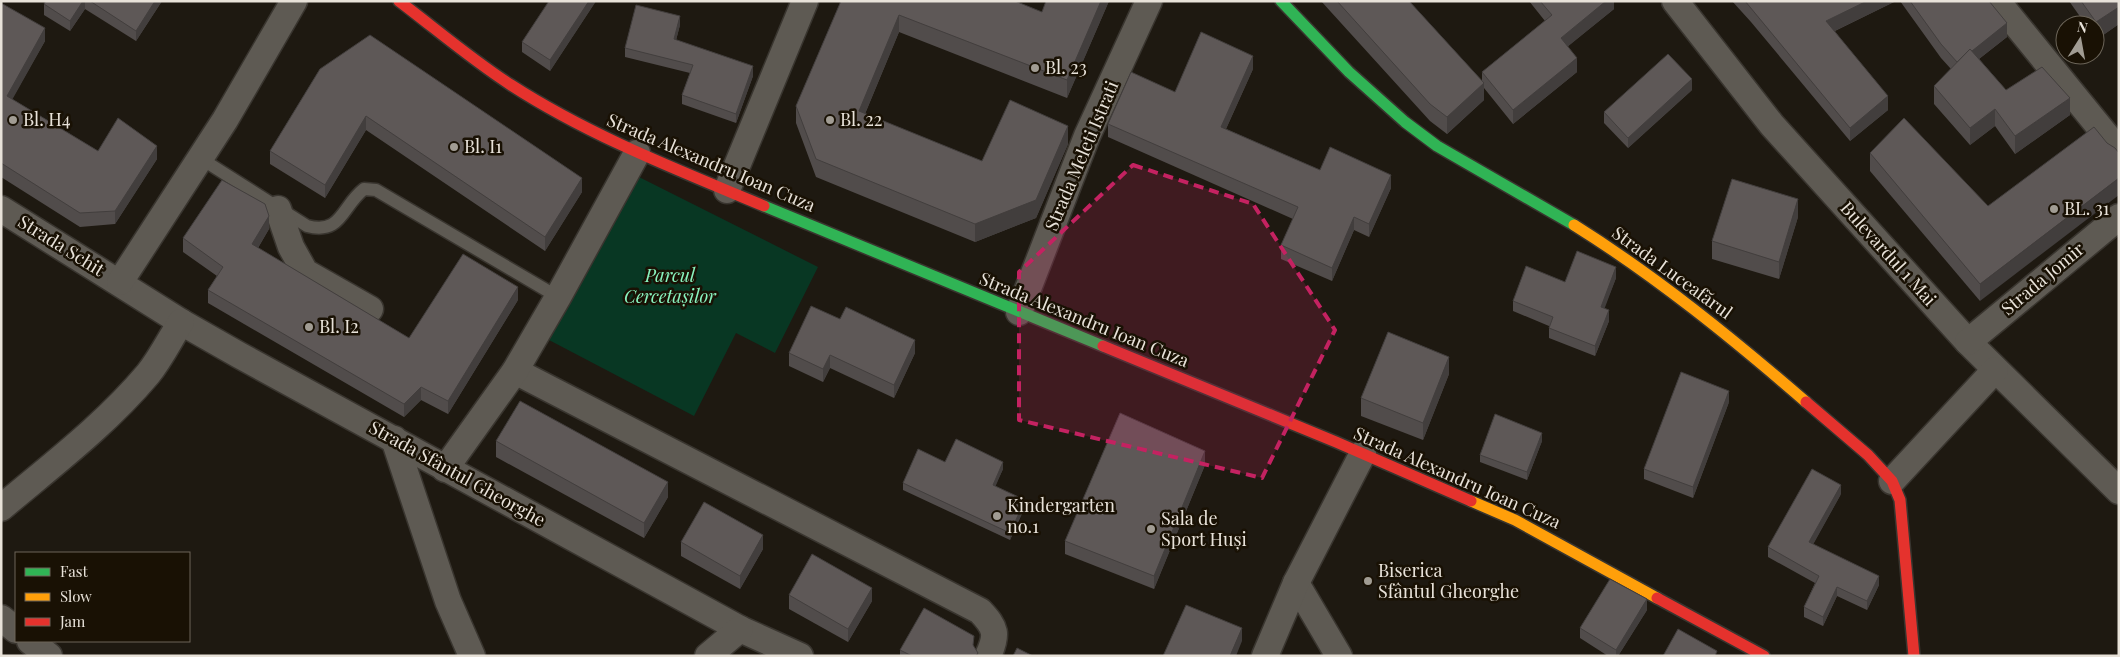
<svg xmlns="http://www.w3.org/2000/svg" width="2120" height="657" viewBox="0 0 2120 657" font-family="'Playfair Display',serif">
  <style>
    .green { fill: #083723 }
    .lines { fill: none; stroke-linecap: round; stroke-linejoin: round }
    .lane-casing { stroke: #39352f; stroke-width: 15 }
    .street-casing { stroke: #39352f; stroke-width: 29 }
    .fast-casing { stroke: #39352f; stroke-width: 14 }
    .slow-casing { stroke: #39352f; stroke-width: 14 }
    .jam-casing { stroke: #39352f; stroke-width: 14 }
    .lane { stroke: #5e5a53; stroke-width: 12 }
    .street { stroke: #5e5a53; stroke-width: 26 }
    .fast { stroke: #30b455; stroke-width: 11 }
    .slow { stroke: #ff9f0a; stroke-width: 11 }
    .jam { stroke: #e5322d; stroke-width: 11 }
    .wall { fill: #514c4b }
    .shaded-wall { fill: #423e3d }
    .building { fill: #5e5857; stroke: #423e3d }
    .marked { fill: #c42261; fill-opacity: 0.2; stroke: #c42261; stroke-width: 4; stroke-dasharray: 10 6; stroke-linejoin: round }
    .poi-dot { fill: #a19c93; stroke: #191104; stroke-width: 2 }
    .labels { text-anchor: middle; stroke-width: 5; stroke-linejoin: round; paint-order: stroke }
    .poi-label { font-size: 18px; fill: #e8e2d9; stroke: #191104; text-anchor: start }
    .street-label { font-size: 18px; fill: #e8e2d9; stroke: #191104 }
    .park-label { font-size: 18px; font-style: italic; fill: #89f4bf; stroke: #191104 }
  </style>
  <rect width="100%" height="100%" fill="#1e1911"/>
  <path class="green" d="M637,176L818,267L775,353L736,333L694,416L549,340Z"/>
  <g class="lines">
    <defs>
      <path id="lane" d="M200,158L307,226C342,235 341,207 364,189L376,190L558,297"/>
      <g id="street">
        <path d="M1675,1L1772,125L1968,342L2119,491"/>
        <path d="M1997,1L2119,151"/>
        <path d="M727,190L805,1"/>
        <path d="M1,209L181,322L239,355L740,629L800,656"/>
        <path d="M278,209L291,247L305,272L370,309"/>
        <path d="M120,282L225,120L294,1"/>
        <path d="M1019,312L1087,136L1149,1"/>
        <path d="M1968,342L2119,217"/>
        <path d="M515,371L980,611C996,628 998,634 988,656"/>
        <path d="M394,439L448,601L472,656"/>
        <path d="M445,469L515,371L558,297L637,153"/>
        <path d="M1892,481L1995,370"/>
        <path d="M1,508C52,465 105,425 148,374C161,358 170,339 181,322"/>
        <path d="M1296,583L1339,656"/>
        <path d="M1,618L16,630"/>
        <path d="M30,641L49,656"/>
        <path d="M708,656L740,629"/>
        <path d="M1265,656L1296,583L1363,453"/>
      </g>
      <g id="fast">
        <path d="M1281,1L1349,72L1405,122L1437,146L1574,225"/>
        <path d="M764,206L1103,346"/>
      </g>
      <g id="slow">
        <path d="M1574,225C1657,277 1732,338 1806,402"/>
        <path d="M1471,501L1515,520L1657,598"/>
      </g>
      <g id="jam">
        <path d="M399,1C436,29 472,60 511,85C590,136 678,170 764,206"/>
        <path d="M1103,346L1336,442L1471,501"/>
        <path d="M1806,402L1868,455L1892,481L1900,500L1914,656"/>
        <path d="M1657,598L1764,656"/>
      </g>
    </defs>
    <use href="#lane" class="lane-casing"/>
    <use href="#street" class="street-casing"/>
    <use href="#fast" class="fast-casing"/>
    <use href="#slow" class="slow-casing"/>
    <use href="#jam" class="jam-casing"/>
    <use href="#lane" class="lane"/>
    <use href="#street" class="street"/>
    <use href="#fast" class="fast"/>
    <use href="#slow" class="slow"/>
    <use href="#jam" class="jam"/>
  </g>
  <g class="wall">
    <path d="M46,1H162L136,41L85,9L70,31L44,15V4Z"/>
    <path d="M596,1L550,71L522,52V42Z"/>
    <path d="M841,1L1042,12L1046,1H1109L1067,98L899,32L865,114L982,161L1068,144L1036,218L975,242L816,177L796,123V106Z"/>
    <path d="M1321,1H1409L1482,81V72L1545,21L1529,1H1614V9L1568,46L1577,72L1513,124L1484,88V100L1447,134L1430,121Z"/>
    <path d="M1732,1H1896L1835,31L1888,110L1850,141L1751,22Z"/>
    <path d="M1900,1H1989L2007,37L1979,59L2006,90L2070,115L2015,154L1995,126L1970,145L1934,104V86L1951,69L1941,58Z"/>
    <path d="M2069,1H2119V24L2096,40L2095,38V25H2086Z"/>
    <path d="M1,3L45,41L12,99L98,151L157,159L115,224L80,227L1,177Z"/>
    <path d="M680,25L676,40L753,76L736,123L682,104V95L690,73L625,57V48Z"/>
    <path d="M320,69L582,192L545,251L366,130L325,198L270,164V151Z"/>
    <path d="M1253,69L1226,129L1320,170L1391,188L1369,237L1354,230L1332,281L1281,259V245L1293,219L1108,137V124L1175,92Z"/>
    <path d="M1692,90L1628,148L1604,123V112Z"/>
    <path d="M2118,97H2119V109L2118,108Z"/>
    <path d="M1870,153L1988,206L1980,301L1870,171Z"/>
    <path d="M1798,217L1779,279L1712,259V241Z"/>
    <path d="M269,229L258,248L409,338L518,300L448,414L421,400L404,417L208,303V290L217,276L183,252V238Z"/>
    <path d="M1616,278L1604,308L1609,321L1595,356L1549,338V326L1513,311V301L1565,282Z"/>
    <path d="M840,319L915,353L894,398L830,368L823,382L789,366V353Z"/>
    <path d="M1449,374L1423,440L1361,416V398Z"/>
    <path d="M1729,402L1693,498L1644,479V469Z"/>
    <path d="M496,441L668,497L644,538L496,457Z"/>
    <path d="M1542,441L1527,480L1480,462V455Z"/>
    <path d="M945,462L1003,469L995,486L1025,507L1010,540L903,490V483Z"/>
    <path d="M1205,465L1154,589L1065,554V541Z"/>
    <path d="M1841,494L1813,544L1879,585L1867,610L1837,596L1823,626L1804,617V607L1815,583L1768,557V547Z"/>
    <path d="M681,542L763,549L740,589L681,556Z"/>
    <path d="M789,595L872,601L848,642L789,609Z"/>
    <path d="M1647,610L1618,656H1608L1580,638V628Z"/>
    <path d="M974,647L978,656H900V650Z"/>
  </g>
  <g class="shaded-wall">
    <path d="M83,1H85V9L70,31V21Z"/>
    <path d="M155,1H162L136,41V31Z"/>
    <path d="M589,1H596L550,71V60Z"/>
    <path d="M1101,1H1109L1067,98V80Z"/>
    <path d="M1606,1H1614V9L1561,52V38Z"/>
    <path d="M1867,1H1896L1826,35V21Z"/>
    <path d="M2119,7V24L2096,40V22Z"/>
    <path d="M899,15V32L859,128V111Z"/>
    <path d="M680,16V25L674,48V39Z"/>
    <path d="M2007,23V37L1957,76V62Z"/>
    <path d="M45,28V41L7,109V96Z"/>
    <path d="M1253,56V69L1221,140V127Z"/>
    <path d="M1577,58V72L1513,124V110Z"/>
    <path d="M753,66V76L736,123V114Z"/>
    <path d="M1692,79V90L1628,148V138Z"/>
    <path d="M1484,83V100L1447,134V117Z"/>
    <path d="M1888,96V110L1850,141V128Z"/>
    <path d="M2070,98V115L2015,154V136Z"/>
    <path d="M1995,109V126L1970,145V128Z"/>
    <path d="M366,116V130L325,198V185Z"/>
    <path d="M1068,126V144L1036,218L975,242V224Z"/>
    <path d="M157,146V159L115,224V211Z"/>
    <path d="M1391,175V188L1369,237V224Z"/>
    <path d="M582,178V192L545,251V237Z"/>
    <path d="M2119,178V195L1980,301V284Z"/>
    <path d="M1798,199V217L1779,279V262Z"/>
    <path d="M269,216V229L252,258V244Z"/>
    <path d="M1354,217V230L1332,281V268Z"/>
    <path d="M1616,267V278L1601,318V307Z"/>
    <path d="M518,287V300L448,414V401Z"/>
    <path d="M1609,310V321L1595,356V346Z"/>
    <path d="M915,340V353L894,398V385Z"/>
    <path d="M830,355V368L823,382V369Z"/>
    <path d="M1449,357V374L1423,440V423Z"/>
    <path d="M421,387V400L404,417V404Z"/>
    <path d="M1729,391V402L1693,498V487Z"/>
    <path d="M1542,433V441L1527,480V472Z"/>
    <path d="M1205,451V465L1154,589V576Z"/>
    <path d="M1003,462V469L993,492V485Z"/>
    <path d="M668,482V497L644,538V523Z"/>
    <path d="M1841,485V494L1809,552V542Z"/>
    <path d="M1025,500V507L1010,540V533Z"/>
    <path d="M763,535V549L740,589V576Z"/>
    <path d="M1879,576V585L1867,610V601Z"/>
    <path d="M1837,587V596L1823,626V617Z"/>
    <path d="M872,588V601L848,642V629Z"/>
    <path d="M1647,599V610L1618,656H1616V650Z"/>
    <path d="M1242,628V641L1236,656H1230Z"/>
  </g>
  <g class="building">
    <path d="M46,1H83L70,21L44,4Z"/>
    <path d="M90,1H155L136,31Z"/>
    <path d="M549,1H589L550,60L522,42Z"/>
    <path d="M841,1H1015L1042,12L1046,1H1101L1067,80L899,15L859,111L982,161L1010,100L1068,126L1036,200L975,224L816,159L796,106Z"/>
    <path d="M1337,1H1409L1484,83L1447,117L1430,104Z"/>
    <path d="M1540,1H1606L1561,38L1577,58L1513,110L1482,72L1552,15Z"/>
    <path d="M1745,1H1867L1826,21L1888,96L1850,128Z"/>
    <path d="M1910,1H1989L2007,23L1972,51L1970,49L1957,62L1941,44Z"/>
    <path d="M2081,1H2119V7L2096,22Z"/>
    <path d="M1,3L45,28L7,96L98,151L118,118L157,146L115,211L80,213L1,163Z"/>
    <path d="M636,5L680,16L674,39L753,66L736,114L682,95L693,65L625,48Z"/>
    <path d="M1201,32L1253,56L1221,127L1320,170L1330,147L1391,175L1369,224L1354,217L1332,268L1281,245L1298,207L1108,124L1131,72L1175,92Z"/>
    <path d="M370,35L582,178L545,237L366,116L325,185L270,151L320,69Z"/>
    <path d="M1970,49L2006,90L2042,67L2070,98L2015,136L1995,109L1970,128L1934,86Z"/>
    <path d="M1668,54L1692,79L1628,138L1604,112Z"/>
    <path d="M1904,118L1988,206L2094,127L2107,143L2115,148L2119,153V178L1980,284L1870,153Z"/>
    <path d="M1732,179L1798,199L1779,262L1712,241Z"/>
    <path d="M222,180L265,204L269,216L252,244L409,338L463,254L518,287L448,401L421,387L404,404L208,290L223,267L183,238Z"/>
    <path d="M1577,251L1616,267L1601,307L1609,310L1595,346L1549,328L1553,317L1513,301L1526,266L1565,282Z"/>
    <path d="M811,306L840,319L846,307L915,340L894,385L830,355L823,369L789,353Z"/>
    <path d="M1388,332L1449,357L1423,423L1361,398Z"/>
    <path d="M1681,372L1729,391L1693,487L1644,469Z"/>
    <path d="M520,401L668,482L644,523L496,441Z"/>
    <path d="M1120,413L1205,451L1154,576L1065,541Z"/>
    <path d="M1495,414L1542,433L1527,472L1480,455Z"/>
    <path d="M956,439L1003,462L993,485L1025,500L1010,533L903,483L918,449L945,462Z"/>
    <path d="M1812,469L1841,485L1809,542L1879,576L1867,601L1837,587L1823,617L1804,607L1819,576L1768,547Z"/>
    <path d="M704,502L763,535L740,576L681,542Z"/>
    <path d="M812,554L872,588L848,629L789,595Z"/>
    <path d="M1610,579L1647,599L1616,650L1580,628Z"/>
    <path d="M1186,605L1242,628L1230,656H1163Z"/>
    <path d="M924,608L974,636L973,645L978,653L976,656H912L900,650Z"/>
    <path d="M1678,629L1717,651L1715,656H1663Z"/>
    <path d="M1017,648L1033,656H1013Z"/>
  </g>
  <path class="marked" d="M1133,165L1253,204L1335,330L1262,478L1019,420V272Z"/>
  <g class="poi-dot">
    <circle cx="1035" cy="68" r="5"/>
    <circle cx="13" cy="120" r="5"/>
    <circle cx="830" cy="120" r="5"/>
    <circle cx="454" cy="147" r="5"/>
    <circle cx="2054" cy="209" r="5"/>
    <circle cx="309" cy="327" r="5"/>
    <circle cx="997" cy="516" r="5"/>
    <circle cx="1151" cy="529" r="5"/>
    <circle cx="1368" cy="581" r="5"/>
  </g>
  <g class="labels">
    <g class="poi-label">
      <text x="1045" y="74">Bl. 23</text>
      <text x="23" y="126">Bl. H4</text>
      <text x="840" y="126">Bl. 22</text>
      <text x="464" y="153">Bl. I1</text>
      <text x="2064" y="215">BL. 31</text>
      <text x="319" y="333">Bl. I2</text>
      <text x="1007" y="512">Kindergarten<tspan x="1007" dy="21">no.1</tspan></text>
      <text x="1161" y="525">Sala de<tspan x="1161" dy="21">Sport Huși</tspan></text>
      <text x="1378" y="577">Biserica<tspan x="1378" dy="21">Sfântul Gheorghe</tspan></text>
    </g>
    <g class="street-label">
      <text transform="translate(1082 156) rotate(-67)" y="6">Strada Meleti Istrati</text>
      <text transform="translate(711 163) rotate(23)" y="6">Strada Alexandru Ioan Cuza</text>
      <text transform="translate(61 246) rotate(32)" y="6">Strada Schit</text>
      <text transform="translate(1888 254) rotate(48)" y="6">Bulevardul 1 Mai</text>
      <text transform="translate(1672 273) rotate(36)" y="6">Strada Luceafărul</text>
      <text transform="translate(2043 279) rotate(-40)" y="6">Strada Jomir</text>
      <text transform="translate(1084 320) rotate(22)" y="6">Strada Alexandru Ioan Cuza</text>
      <text transform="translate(457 474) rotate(29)" y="6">Strada Sfântul Gheorghe</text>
      <text transform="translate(1457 478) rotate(24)" y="6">Strada Alexandru Ioan Cuza</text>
    </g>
    <g class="park-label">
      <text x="670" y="282">Parcul<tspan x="670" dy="21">Cercetașilor</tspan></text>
    </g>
  </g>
  <rect width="2120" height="657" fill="none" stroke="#e8e2d9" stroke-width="5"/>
  <rect x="15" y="552" width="175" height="90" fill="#191104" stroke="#6c6559"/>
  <rect x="25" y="568" width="25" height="8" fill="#30b455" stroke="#6c6559"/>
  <text x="60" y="577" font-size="15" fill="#e8e2d9">Fast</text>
  <rect x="25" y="593" width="25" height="8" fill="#ff9f0a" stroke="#6c6559"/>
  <text x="60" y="602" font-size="15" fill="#e8e2d9">Slow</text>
  <rect x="25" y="618" width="25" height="8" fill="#e5322d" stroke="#6c6559"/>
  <text x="60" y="627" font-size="15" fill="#e8e2d9">Jam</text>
  <g transform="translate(2080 40) rotate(11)"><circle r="24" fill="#191104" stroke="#6c6559"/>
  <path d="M0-4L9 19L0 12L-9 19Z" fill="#a19c93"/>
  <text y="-8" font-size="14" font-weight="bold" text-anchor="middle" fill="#e8e2d9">N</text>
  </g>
</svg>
